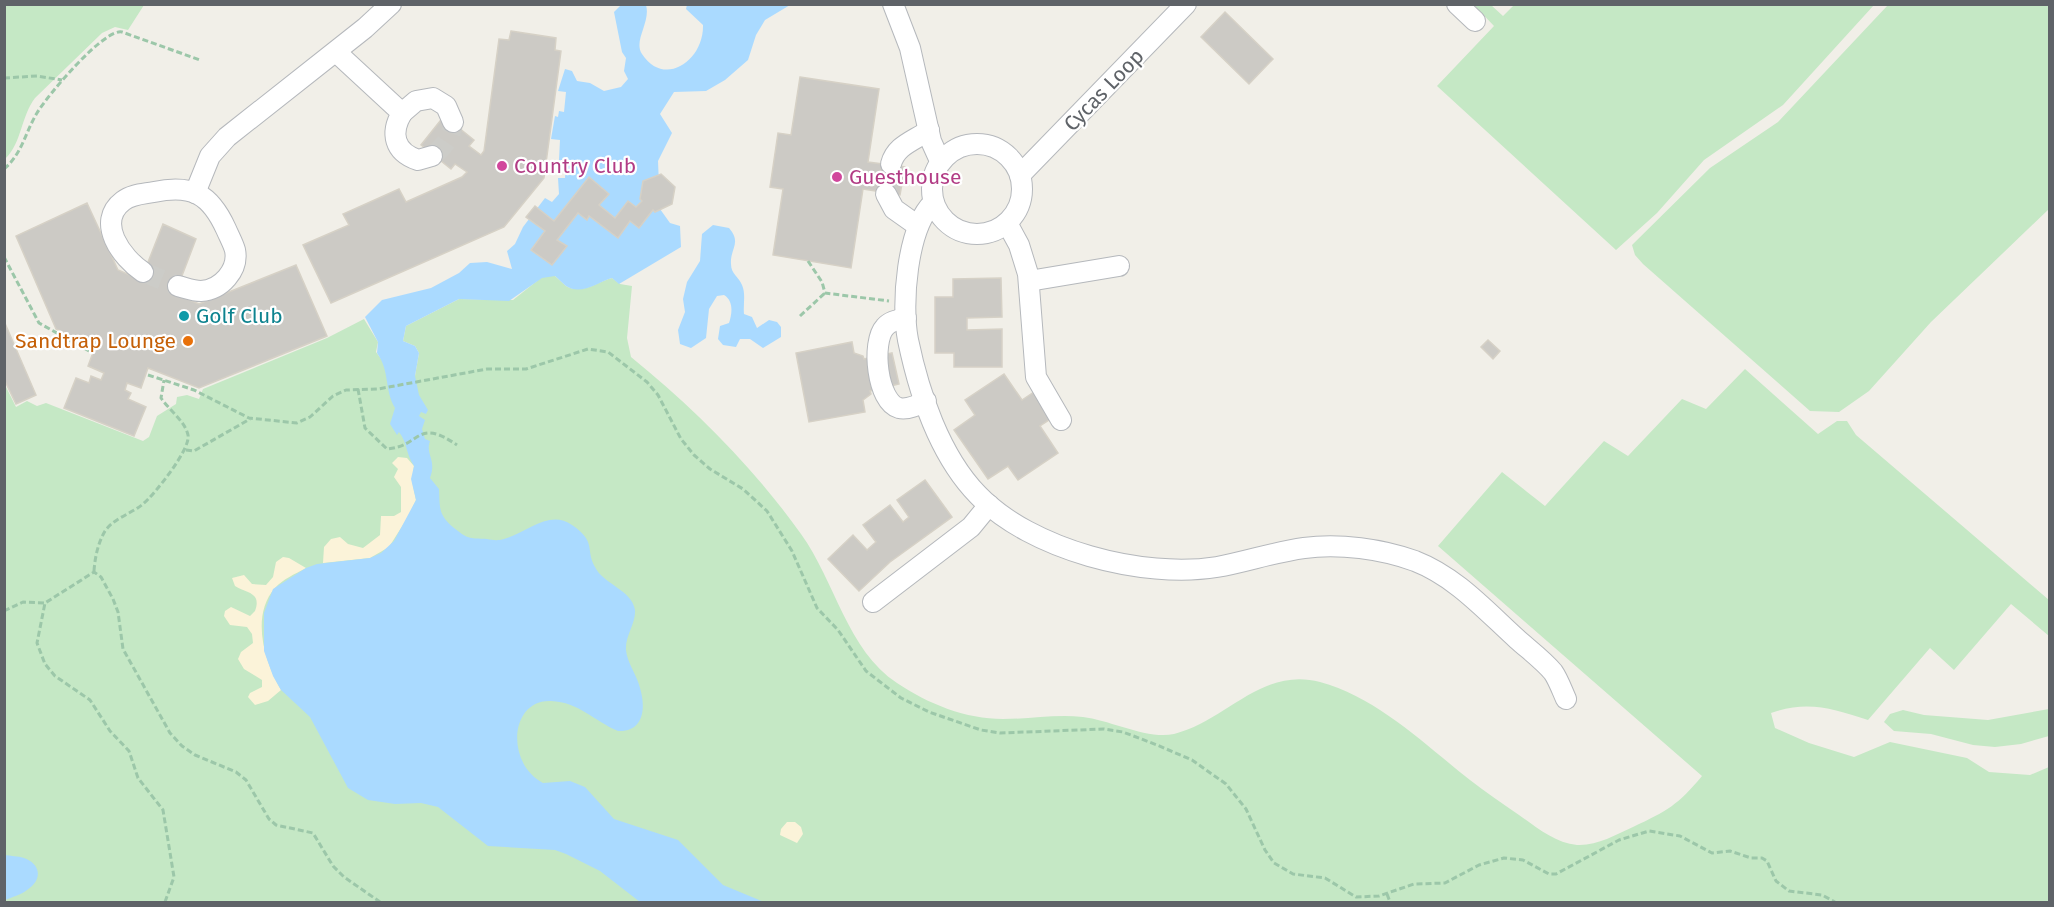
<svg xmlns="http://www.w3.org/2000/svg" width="2054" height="907" viewBox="0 0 2054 907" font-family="'Fira Sans',sans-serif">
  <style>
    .green { fill: #c5e8c5 }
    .sand { fill: #fbf3d9 }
    .water { fill: #aadaff }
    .building { fill: #cccac5; stroke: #d6d1c6; stroke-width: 1.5 }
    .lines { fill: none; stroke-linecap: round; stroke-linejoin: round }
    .minor-tunnel { stroke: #ccccc8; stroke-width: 20; stroke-dasharray: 20 10; stroke-linecap: butt }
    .minor-casing { stroke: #b5b8bc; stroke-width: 22 }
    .path { stroke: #9cc7a9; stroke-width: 3; stroke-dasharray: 6 3; stroke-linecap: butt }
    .minor { stroke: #fff; stroke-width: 20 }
    .hotel-dot { fill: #d1479c; stroke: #fff; stroke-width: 2 }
    .culture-dot { fill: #0f9aa8; stroke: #fff; stroke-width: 2 }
    .food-dot { fill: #e8710a; stroke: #fff; stroke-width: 2 }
    .labels { text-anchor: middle; stroke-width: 4.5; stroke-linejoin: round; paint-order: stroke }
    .street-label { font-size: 21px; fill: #5f6368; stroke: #fff }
    .hotel-label { font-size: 21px; fill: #b23c85; stroke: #fff; text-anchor: start }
    .culture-label { font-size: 21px; fill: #0d838f; stroke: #fff; text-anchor: start }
    .food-label { font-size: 21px; fill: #c56008; stroke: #fff; text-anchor: end }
  </style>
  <rect width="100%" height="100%" fill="#f1efe8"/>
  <g class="green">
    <path d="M5,5H144L128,30L115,27L102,33L35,98C21,116 22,143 5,159Z"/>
    <path d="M1514,5V4L1874,5L1783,105L1704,160L1657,213L1616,250L1437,86L1494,26L1474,5H1491L1503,16Z"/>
    <path d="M1888,5H2049V209L1931,322L1869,391L1839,412L1810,411L1643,264L1635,255L1632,245L1710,168L1778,122Z"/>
    <path d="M549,276H555C559,279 562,283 566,286C582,295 597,282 612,278L620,284L632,286L627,338L631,357C694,408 754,468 801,534C835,581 847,650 897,683C928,704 966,719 1003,719C1030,719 1056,714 1083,717C1110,720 1148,740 1174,734C1225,722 1262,666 1320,682C1378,698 1424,744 1470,780C1485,792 1502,803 1519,815C1536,827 1555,843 1577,845C1597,846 1615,835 1633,827C1667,811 1678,805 1702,776L1438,546L1502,472L1545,506L1604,441L1628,456L1682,399L1706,409L1745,369L1818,434L1837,421H1847L1856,435L2049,600V636L2011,604L1954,670L1930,648L1868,720C1832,709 1809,700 1771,713L1775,728L1809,743L1854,757L1890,742L1967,758L1989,772L2030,775L2049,767V902H5L4,383L16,407L27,401L37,406L46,403L143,441L149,437L157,416L176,404L177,397L187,395L199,399L203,389L327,338L364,319L378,342L376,352L385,364L386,374L415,376L419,353L415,346L403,341L406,326L459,299L513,300L542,277Z"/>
    <path d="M2049,709V736L2021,744L1995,747L1973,745L1931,734L1894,731L1884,722L1890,714L1903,710L1924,715L1988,720Z"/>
  </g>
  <g class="sand">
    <path d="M398,457L407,458L414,466L412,481L416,500L408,517L389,547L370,558L323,563L324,547L331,539L340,537L348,544L363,548L380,535L381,516H394L401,512V487L394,477L398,469L392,463Z"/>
    <path d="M289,558L306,568C295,574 283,579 275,588C250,616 265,663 281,690L268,701L255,705L248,697L250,693L262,687V680L244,669L238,659L241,652L253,643L252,634L247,627L230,625L224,616L225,611L231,607L250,616L255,611C262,592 246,593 235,586L232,578L244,575L252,584L266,585L273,577L276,562L283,557Z"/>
    <path d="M787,822H795L801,827L803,834L797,843L780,835L781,829Z"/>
  </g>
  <g class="water">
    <path d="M621,5H646C651,22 633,41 642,54C664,88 704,61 703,25L686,9L687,5H790L765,20L756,35L748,60L725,80L706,91L674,92L660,114L672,133L658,161L660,209L670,223L680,226L681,247L619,284L612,278C598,282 581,296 566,286C562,283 559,279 555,276L542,278L509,301L459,299L406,326L403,341L415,346L419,353L415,376L419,395L428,410L426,414L421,412L419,416L425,420L422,429L425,439L430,441C425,455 437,459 430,478L439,489C440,510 438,516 458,531C469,540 474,538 487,539C493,540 497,541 504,539C527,533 549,509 572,525C597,542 585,549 595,567C603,584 632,590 635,610C636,623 625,636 626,650C627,663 637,675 640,688C646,708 644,732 618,731C594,721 579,702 551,701C510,699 505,763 543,783L570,781L585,787L614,819L678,840L723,885L764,902H640L600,871L566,854L555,850L488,846L438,807L421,803L395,804L368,800L348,788L310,717L281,690L273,676L264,651V613L273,589L306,568L317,564L370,558L381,553L394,541L416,500L411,479L414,466C405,452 408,444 399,432L397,435L390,424L395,408C384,389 390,371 377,353L378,342L365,317L382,300L431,288L459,273L470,263L487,262L512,269L507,251L515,244L523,227L545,198L552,202L559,194L558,178H565L566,161L559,160L560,140L551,139L555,116L558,117L559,111L564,112L566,92L558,91L565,69L572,71L577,81L590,83L604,91L621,87L628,79L624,71L626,58L622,52L614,12Z"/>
    <path d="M713,225L729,228C742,243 730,248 731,264C731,274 739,277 742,285C746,294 743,305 744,314L752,317L757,328L769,320L777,322L781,327V337L763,348L750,339H740L736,347L723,345L718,339L720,326L729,323C732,314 734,301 724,295L717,296L709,309L706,338L691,348L680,344L678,330L685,312L683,299L687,282L700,261L702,234Z"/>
    <path d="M4,855C11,856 18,856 24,858C41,864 43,880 27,890C21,895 12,897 5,900Z"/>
  </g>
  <g class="building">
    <path d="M1225,12L1273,59L1249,84L1201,37Z"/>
    <path d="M511,31L556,38L555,50L561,51L544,178L504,227L331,303L303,245L349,225L343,214L399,189L406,202L462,177L467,172L455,164L451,169L421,145L444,116L474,140L469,146L481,155L484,151L499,39L509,40Z"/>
    <path d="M800,77L879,89L868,162L905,167L900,195L863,189L851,268L773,255L783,189L770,187L778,133L791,135Z"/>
    <path d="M661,174L675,187L672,204L655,212L653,210L639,228L630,221L618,238L589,216L587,220L578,213L557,240L567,246L552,265L531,250L545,231L526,217L535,206L554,221L589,177L609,194L599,205L615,218L628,201L636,207L642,201L640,199L643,181Z"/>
    <path d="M87,203L118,270L141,280L163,224L196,239L175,294L199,304L296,265L327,336L199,388L148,368L141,388L127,383L125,390L131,393L128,399L146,407L134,436L64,408L76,378L89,383L91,376L101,380L104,373L88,366L95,347L56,329L16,236Z"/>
    <path d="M1001,278L1002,317L967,318V330L1002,329V367H954V353H935V297H953V279Z"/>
    <path d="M4,321L36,395L16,404L4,379Z"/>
    <path d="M1488,340L1500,351L1493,359L1481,347Z"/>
    <path d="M852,342L854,353L863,356L864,359L892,353L899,384L870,391L871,394L863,400L865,412L809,422L796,353Z"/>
    <path d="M1004,374L1022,400L1034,392L1052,418L1040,426L1058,453L1018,480L1008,466L988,479L954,430L975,415L965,400Z"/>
    <path d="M925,480L952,517L890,562L859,591L828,559L853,535L867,550L876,542L863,525L890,505L903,522L909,517L897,500Z"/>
  </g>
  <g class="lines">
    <g class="minor-tunnel">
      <path d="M432,156C444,147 452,137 453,122"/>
      <path d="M886,194L891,164"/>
      <path d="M143,272L178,286"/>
    </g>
    <defs>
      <g id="minor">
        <path d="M893,4L910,48L931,141L940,161"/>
        <path d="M1457,4L1475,21"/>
        <path d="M336,52L402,113C390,133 394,152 418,160L432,156"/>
        <path d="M402,113L416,101L433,98L446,106L453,122"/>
        <circle cx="977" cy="189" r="45"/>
        <path d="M891,164C896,145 914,141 929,130"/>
        <path d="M1020,175L1186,4"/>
        <path d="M195,193L210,156L227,137L365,28L391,4"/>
        <path d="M886,194L894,209L918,226"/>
        <path d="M933,203C907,228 901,305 908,340C919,393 940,456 978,495C1031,550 1143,579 1217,567C1246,562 1274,552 1304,548C1339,543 1382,549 1415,561C1456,577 1485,610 1517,639C1528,649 1543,660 1553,672C1558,679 1562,690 1566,699"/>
        <path d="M1007,223L1019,245L1028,274L1036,377L1061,420"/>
        <path d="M143,272C122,258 95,222 123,201C132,194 144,194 154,192C192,184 210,194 226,229C229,236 233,243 235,250C239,270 221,290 201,291C193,291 186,288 178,286"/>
        <path d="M1029,281L1119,266"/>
        <path d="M906,318C898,320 890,321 885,327C871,342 877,402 899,408C908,410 918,405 926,401"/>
        <path d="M873,602L971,527L989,505"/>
      </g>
    </defs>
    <use href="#minor" class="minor-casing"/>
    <g class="path">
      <path d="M4,78L37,76L62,80"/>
      <path d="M4,169C22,154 25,133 37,113C47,96 104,28 122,32L200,60"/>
      <path d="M4,257L39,323L91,352"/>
      <path d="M808,261L822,282L825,293L889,301"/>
      <path d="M800,316L825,293"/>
      <path d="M148,375L194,390L249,418L297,423L310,417L333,396L346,390L378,389L487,369H526L588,349L608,352L647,382L658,395L681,439L694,455L710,469L743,489L767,511L792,551L817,608L838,630L866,671L901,698L929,712L981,730L1000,733L1104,729L1123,732L1157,745L1192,760L1226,784L1246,809L1265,850L1274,863L1293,874L1325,878L1356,897L1379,896L1414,884L1445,883L1479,865L1504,858L1523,860L1549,874H1556L1619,840L1649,831L1680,836L1712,853L1730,851L1751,858H1762L1767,861L1776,881L1789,891L1822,895L1835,902"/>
      <path d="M358,389L365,428L387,449C422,446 416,417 457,445"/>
      <path d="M186,450L194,451L250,419"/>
      <path d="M94,571C95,557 98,543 105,531C114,518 131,514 143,504C154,495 191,449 188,435C185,421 169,410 161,398L164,380"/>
      <path d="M4,611L23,602L45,603"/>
      <path d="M1387,894L1390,902"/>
      <path d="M165,902L174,877L163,810L138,778L129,751L110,731L90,700L55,676L45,664L37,643L45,603L94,572L101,577L113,599L118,612L123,649L170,733L182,746L195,755L236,772L246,780L269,819L276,825L313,833L333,866L344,877L380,902"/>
    </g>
    <use href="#minor" class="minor"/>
  </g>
  <g class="hotel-dot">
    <circle cx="502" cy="166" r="6"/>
    <circle cx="837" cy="177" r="6"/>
  </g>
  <circle class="culture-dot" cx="184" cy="316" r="6"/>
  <circle class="food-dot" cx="188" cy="341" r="6"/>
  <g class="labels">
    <g class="street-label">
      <text transform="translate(1104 90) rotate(-46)" y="7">Cycas Loop</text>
    </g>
    <g class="hotel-label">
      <text x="514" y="173">Country Club</text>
      <text x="849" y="184">Guesthouse</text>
    </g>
    <g class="culture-label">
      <text x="196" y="323">Golf Club</text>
    </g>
    <g class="food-label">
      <text x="176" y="348">Sandtrap Lounge</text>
    </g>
  </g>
  <rect width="2054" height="907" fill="none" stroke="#5f6368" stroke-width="12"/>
</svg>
